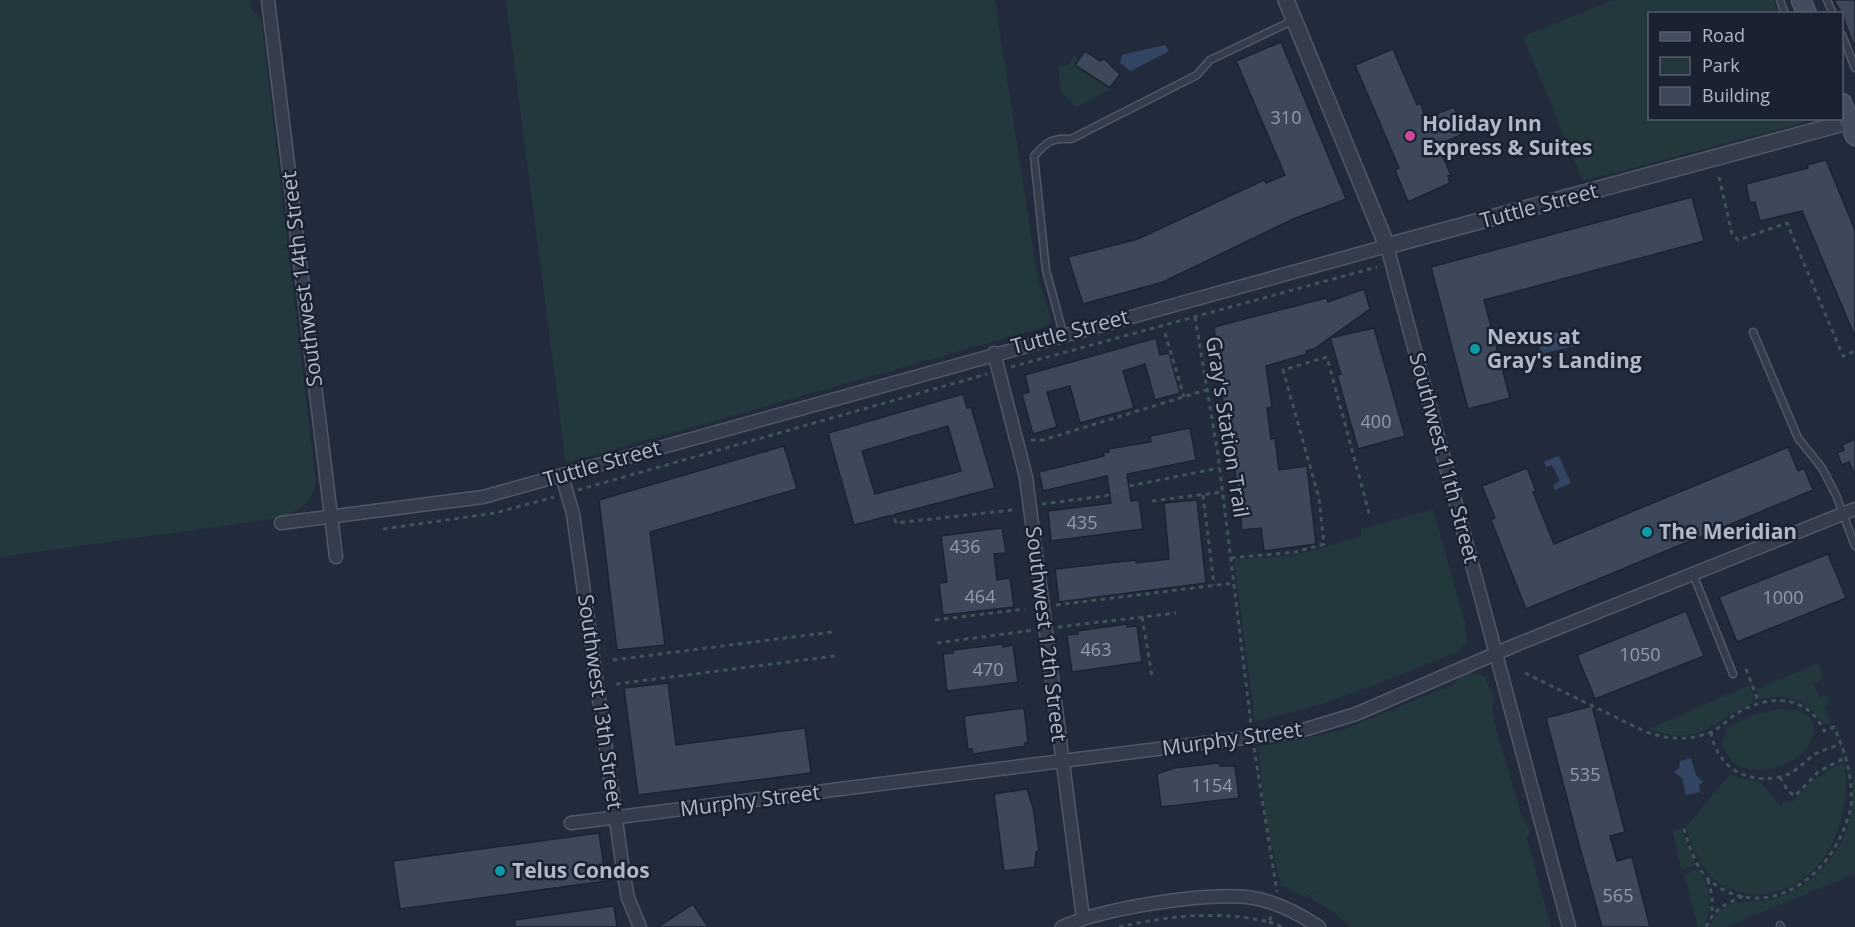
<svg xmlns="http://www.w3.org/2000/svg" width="1855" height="927" viewBox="0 0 1855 927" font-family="'Open Sans',sans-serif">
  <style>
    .green { fill: #23383d }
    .water { fill: #344564 }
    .building { fill: #3d495b; stroke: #1c2433; stroke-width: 1.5; fill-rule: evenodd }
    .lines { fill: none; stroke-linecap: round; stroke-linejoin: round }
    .service-casing { stroke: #505867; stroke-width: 9 }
    .minor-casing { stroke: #505867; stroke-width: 15 }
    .tertiary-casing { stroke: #505867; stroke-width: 18 }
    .secondary-casing { stroke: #505867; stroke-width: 21 }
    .path { stroke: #3e5457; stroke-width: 3; stroke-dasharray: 4.5 4.5; stroke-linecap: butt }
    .service { stroke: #353d4c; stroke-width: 6 }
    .minor { stroke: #353d4c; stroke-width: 12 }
    .tertiary { stroke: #353d4c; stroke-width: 15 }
    .secondary { stroke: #434c5f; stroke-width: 18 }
    .hotel-dot { fill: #d1479c; stroke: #1a2231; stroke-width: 2 }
    .culture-dot { fill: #0f9aa8; stroke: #1a2231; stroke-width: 2 }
    .labels { text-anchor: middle; stroke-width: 5; stroke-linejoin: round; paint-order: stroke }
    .number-label { font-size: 18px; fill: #939cad }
    .poi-label { font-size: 21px; font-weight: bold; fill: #b0b8c8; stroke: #1a2231; text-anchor: start }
    .street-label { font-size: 21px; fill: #b0b8c8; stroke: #1a2231 }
  </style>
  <rect width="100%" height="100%" fill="#212b3c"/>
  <g class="green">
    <path d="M0,0H251L252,11L261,18L316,483C311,504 299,511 279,518L0,557Z"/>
    <path d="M506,0H995L1038,280L1051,318L1050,323L1041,328L566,463Z"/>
    <path d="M1613,0H1773L1779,13L1650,14V118L1809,119L1803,123L1583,181L1523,37Z"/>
    <path d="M1074,56L1079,59L1076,66L1111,89L1076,107L1061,93L1058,66L1069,65Z"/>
    <path d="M1433,509L1465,623L1467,645L1461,647L1459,651C1391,678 1327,707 1255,721L1234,560L1297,555L1361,536V529Z"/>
    <path d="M1819,663L1822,679L1813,684L1820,698L1826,696L1829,702L1824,707L1831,723L1824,724C1812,710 1802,696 1779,697C1772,697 1766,699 1759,698L1757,689Z"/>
    <path d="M1471,672L1485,677L1494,696L1492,714L1522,817L1530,831L1527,839L1551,927H1351L1334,912L1309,897L1315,891L1305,896L1281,886L1266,821L1258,747L1340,731L1455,684L1459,676Z"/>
    <path d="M1749,685L1754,699L1752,703C1709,723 1701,747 1649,729Z"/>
    <path d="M1779,709L1799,711L1811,718C1830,755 1744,799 1722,745L1727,728L1753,715Z"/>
    <path d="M1844,762C1855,821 1819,899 1751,894C1737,893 1721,887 1710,876C1698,862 1692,844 1686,827L1730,774L1741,779L1759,781L1781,807L1784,801L1792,802L1814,779Z"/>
    <path d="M1855,774V874L1725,927H1709C1724,896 1740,904 1767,900C1805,893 1834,864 1847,829C1854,810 1851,791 1855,774Z"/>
    <path d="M1681,829L1696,865L1681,870L1673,831Z"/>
    <path d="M1698,869C1709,889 1714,905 1704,927H1698L1684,875Z"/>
  </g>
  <g class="water">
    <path d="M1165,45L1169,51L1131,71L1120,63L1122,55Z"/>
    <path d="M1569,329L1574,346L1541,354L1537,338Z"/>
    <path d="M1559,456L1571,483L1555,490L1553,485L1560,481L1552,465L1546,467L1544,462Z"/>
    <path d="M1691,758L1696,775L1703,782L1699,785L1700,792L1686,795L1682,778L1674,772L1679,768L1680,761Z"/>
  </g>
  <g class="building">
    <path d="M1834,0H1855V49L1842,14Z"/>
    <path d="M1281,42L1346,199L1293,219L1163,282L1083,304L1068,257L1138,239L1264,180L1266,183L1285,175L1236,61Z"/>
    <path d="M1393,49L1417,105L1420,103L1426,118L1454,107L1465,133L1438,145L1451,175L1448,176L1450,183L1408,202L1395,170L1399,168L1355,65Z"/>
    <path d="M1085,51L1100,61L1104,59L1120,74L1110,88L1075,65Z"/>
    <path d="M1826,160L1855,230V337L1802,211L1760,221L1755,202L1750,203L1746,184L1808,168L1807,165Z"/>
    <path d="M1692,197L1704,241L1484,300L1510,398L1468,409L1431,267Z"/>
    <path d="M1364,289L1370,309L1314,349L1306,351L1307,354L1266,366L1272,407L1267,408L1271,439L1275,438L1279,470L1307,466L1316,544L1264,551L1261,528L1242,530L1235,470H1231L1214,327L1326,298L1328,302Z"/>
    <path d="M1374,328L1405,436L1358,449L1337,375L1341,374L1330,338Z"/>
    <path d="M1156,338L1160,355L1169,353L1180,393L1155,400L1145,364L1123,371L1134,408L1080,423L1070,386L1047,392L1057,427L1033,434L1022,394L1029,392L1025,375Z"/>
    <path d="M963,394L967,408L971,407L995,488L854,525L828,433ZM948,426L961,471L875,494L862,451Z"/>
    <path d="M1190,428L1196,460L1127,474L1131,501L1139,500L1143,529L1051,541L1048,511L1111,503L1107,476L1043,491L1039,472L1104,456V452H1109L1108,449L1151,442L1150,436Z"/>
    <path d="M1855,439V475L1849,462L1842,465L1837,453L1844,450L1842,445Z"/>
    <path d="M784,446L797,489L650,532L665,645L617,650L599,500Z"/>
    <path d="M1788,447L1798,471L1804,468L1813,490L1526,609L1491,520L1495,518L1482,486L1527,468L1536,491L1533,492L1554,544Z"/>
    <path d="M1197,500L1206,583L1059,602L1055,569L1136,560V563L1169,559L1164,503Z"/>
    <path d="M1002,528L1006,553L994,554L997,580L1010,578L1014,607L943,615L939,583L947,582L941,536Z"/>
    <path d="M1828,554L1846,598L1737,642L1719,597Z"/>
    <path d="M1686,611L1704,656L1595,699L1577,655Z"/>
    <path d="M1127,624V627L1137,626L1142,662L1072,672L1067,635L1078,634L1077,631Z"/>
    <path d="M1003,644V647L1013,645L1018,682L947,691L943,654L953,653V650Z"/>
    <path d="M668,683L676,745L805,728L811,773L638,795L624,688Z"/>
    <path d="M1592,706L1625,832L1610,836L1617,861L1632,857L1650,927H1602L1580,848L1546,718Z"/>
    <path d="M1024,708L1028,742L1025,743V746L973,754L972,749H968L964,716Z"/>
    <path d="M1219,763L1220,766H1235L1239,798L1161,807L1157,774L1174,768Z"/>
    <path d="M1027,789L1033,807L1039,851L1036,852L1035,867L1004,871L994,794Z"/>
    <path d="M599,833L606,881L400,909L393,861Z"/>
    <path d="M693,904L708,927H658Z"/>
    <path d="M614,906L617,927H515V920Z"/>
  </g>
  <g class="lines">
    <defs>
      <g id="service">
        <path d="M1780,0L1785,14"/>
        <path d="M1827,0L1833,14"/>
        <path d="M1842,35L1855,68"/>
        <path d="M1753,332L1798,438L1822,468L1836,495L1855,546"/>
        <path d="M1063,333L1046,270L1034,156C1046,143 1052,137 1071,139L1197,75L1210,60L1294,20"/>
        <path d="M1693,574L1733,674"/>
        <path d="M1780,925L1781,927"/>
      </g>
      <g id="minor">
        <path d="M268,0L336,557"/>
        <path d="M994,353L1026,477L1083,918"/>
        <path d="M562,476L573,514L623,870L628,898L640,927"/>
        <path d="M281,523L483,497L1387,246L1569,927"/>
        <path d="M571,823L1300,731L1356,714L1518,644L1855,509"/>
        <path d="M1062,927C1104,908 1201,893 1247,897C1272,900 1298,913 1319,927"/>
      </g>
      <path id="tertiary" d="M1286,0L1387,246L1855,120"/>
      <g id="secondary">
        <path d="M1801,0L1807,14"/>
        <path d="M1842,103L1855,136"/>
      </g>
    </defs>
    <use href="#service" class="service-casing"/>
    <use href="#minor" class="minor-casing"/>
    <use href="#tertiary" class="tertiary-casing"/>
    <use href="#secondary" class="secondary-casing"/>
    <g class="path">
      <path d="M1719,177L1732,234L1738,240L1787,223L1843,356L1855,351"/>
      <path d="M1195,317L1218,455L1251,724"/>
      <path d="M1165,333L1184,397"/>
      <path d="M1011,367L1377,267"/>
      <path d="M1031,440H1043L1206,390"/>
      <path d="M578,490L987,374"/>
      <path d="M1203,495L1214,585"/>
      <path d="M1152,501L1223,492"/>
      <path d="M1042,504L1105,496L1124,487L1219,468"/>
      <path d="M892,510L896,523L1013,510"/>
      <path d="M383,529L495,513L554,497"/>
      <path d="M1231,558L1296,552L1324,544L1319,498L1283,370L1327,357L1370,517"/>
      <path d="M1056,605L1234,583"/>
      <path d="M1142,617L1152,676"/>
      <path d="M935,620L1025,609"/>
      <path d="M1058,627L1176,613"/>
      <path d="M937,643L1034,630"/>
      <path d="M613,660L832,632"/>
      <path d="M1746,669L1759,703"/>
      <path d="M1525,673L1646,732C1668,739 1686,741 1709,733C1720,729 1729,718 1739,712C1770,694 1808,695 1824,731L1834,727C1846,755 1853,776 1851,807C1850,814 1846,822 1844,829C1823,883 1761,923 1709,880C1696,869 1688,842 1683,826"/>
      <path d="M616,684L835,656"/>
      <path d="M1711,732C1717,767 1745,784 1780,777C1795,774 1803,762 1815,754C1823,750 1833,747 1841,744"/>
      <path d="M1254,748L1277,892"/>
      <path d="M1780,777L1788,791L1795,796L1818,772L1846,757"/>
      <path d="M1708,880L1712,896V913"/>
      <path d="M1269,922L1283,927"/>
      <path d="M1119,927C1167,916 1221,910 1269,922L1271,916"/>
      <path d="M1706,927C1715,908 1725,904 1744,896"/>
    </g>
    <use href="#service" class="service"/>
    <use href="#minor" class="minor"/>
    <use href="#tertiary" class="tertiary"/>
    <use href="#secondary" class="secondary"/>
  </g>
  <circle class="hotel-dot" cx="1410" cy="136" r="6"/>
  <g class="culture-dot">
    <circle cx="1475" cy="349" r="6"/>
    <circle cx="1647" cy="532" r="6"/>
    <circle cx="500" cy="871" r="6"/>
  </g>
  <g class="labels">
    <g class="number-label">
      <text x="1286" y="124">310</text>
      <text x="1376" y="428">400</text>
      <text x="1082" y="529">435</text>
      <text x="965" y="553">436</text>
      <text x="980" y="603">464</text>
      <text x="1783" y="604">1000</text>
      <text x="1096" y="656">463</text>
      <text x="1640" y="661">1050</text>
      <text x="988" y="676">470</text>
      <text x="1585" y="781">535</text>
      <text x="1212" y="792">1154</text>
      <text x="1618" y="902">565</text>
    </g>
    <g class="poi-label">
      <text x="1422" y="131">Holiday Inn<tspan x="1422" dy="24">Express &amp; Suites</tspan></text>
      <text x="1487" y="344">Nexus at<tspan x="1487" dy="24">Gray's Landing</tspan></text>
      <text x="1659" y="539">The Meridian</text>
      <text x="512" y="878">Telus Condos</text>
    </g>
    <g class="street-label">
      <text transform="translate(1539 206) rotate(-15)" y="7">Tuttle Street</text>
      <text transform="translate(302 279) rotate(-97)" y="7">Southwest 14th Street</text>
      <text transform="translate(1070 332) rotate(-15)" y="7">Tuttle Street</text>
      <text transform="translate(1227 427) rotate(81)" y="7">Gray's Station Trail</text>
      <text transform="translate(1444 458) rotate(75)" y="7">Southwest 11th Street</text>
      <text transform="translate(602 464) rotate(-16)" y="7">Tuttle Street</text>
      <text transform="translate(1046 634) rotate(83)" y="7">Southwest 12th Street</text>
      <text transform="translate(600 702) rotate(82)" y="7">Southwest 13th Street</text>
      <text transform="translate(1232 739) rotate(-8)" y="7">Murphy Street</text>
      <text transform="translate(750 801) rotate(-7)" y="7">Murphy Street</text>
    </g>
  </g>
  <rect x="1648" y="12" width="195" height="108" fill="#1a2231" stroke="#565e6d" stroke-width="1.5"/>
  <rect x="1660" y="32" width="30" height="9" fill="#434c5f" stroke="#565e6d" stroke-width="1.5"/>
  <text x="1702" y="42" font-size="18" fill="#b0b8c8">Road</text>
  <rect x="1660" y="57" width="30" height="18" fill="#23383d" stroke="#565e6d" stroke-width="1.5"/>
  <text x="1702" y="72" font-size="18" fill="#b0b8c8">Park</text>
  <rect x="1660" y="87" width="30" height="18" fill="#3d495b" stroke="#565e6d" stroke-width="1.5"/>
  <text x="1702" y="102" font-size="18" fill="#b0b8c8">Building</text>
</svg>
